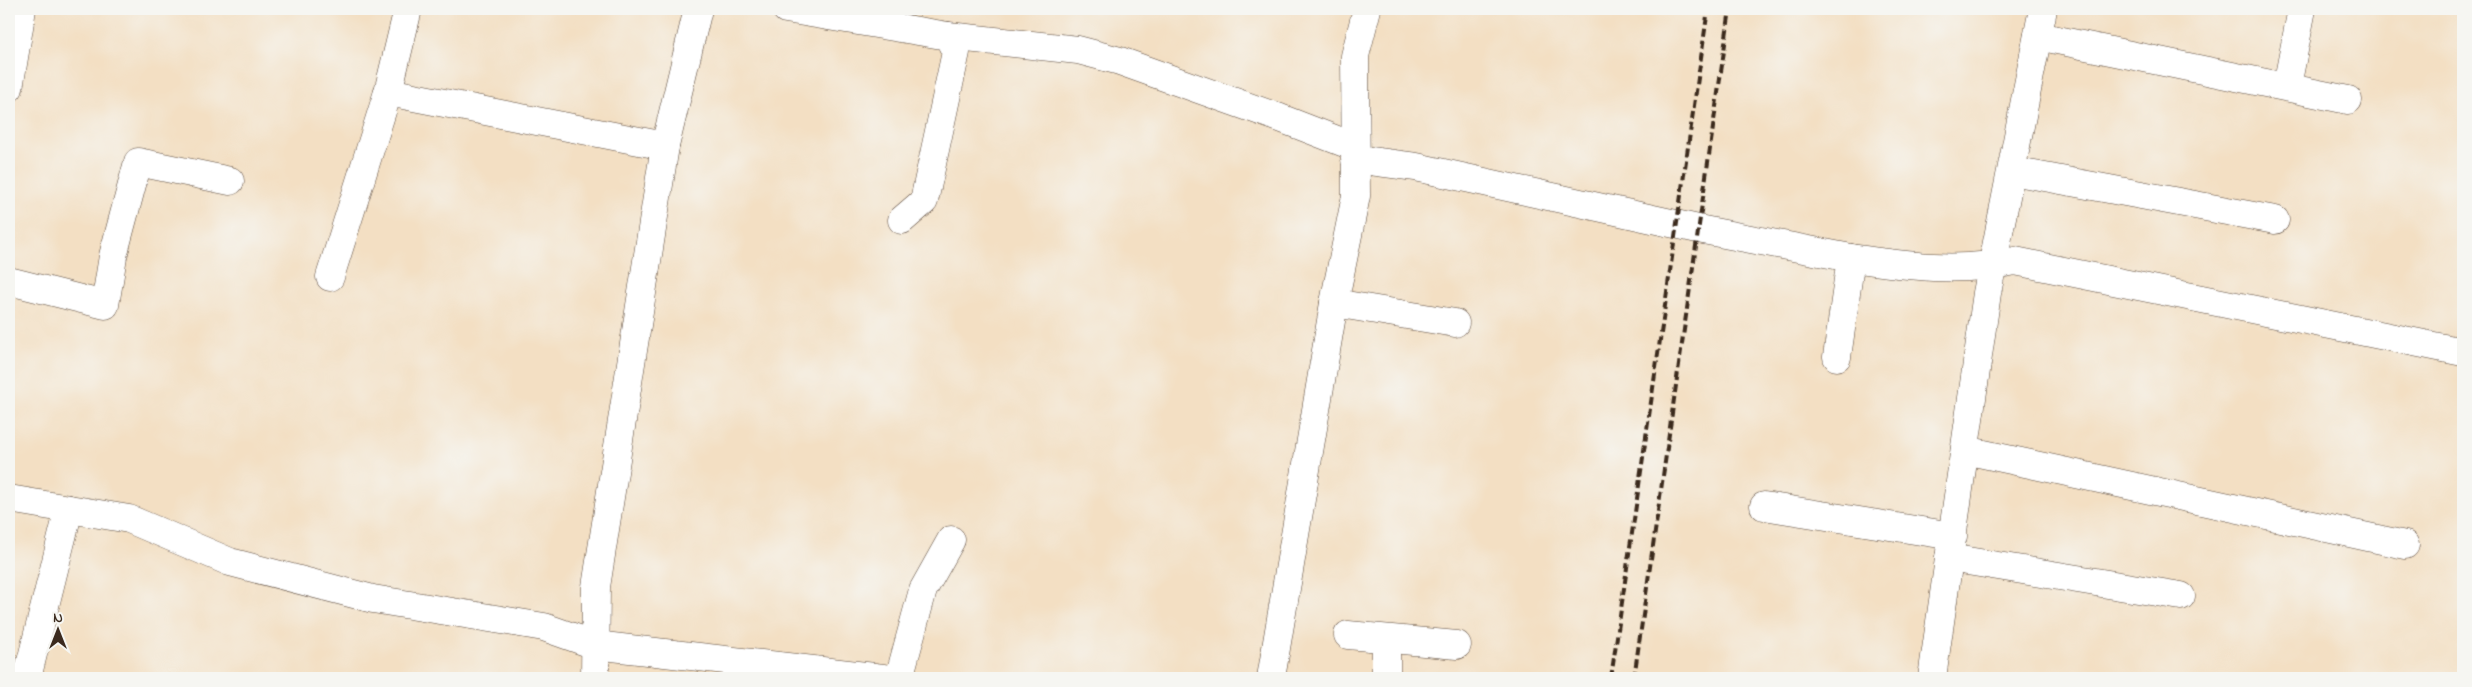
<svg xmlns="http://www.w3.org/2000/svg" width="2472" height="687" viewBox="0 0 2472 687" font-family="'Indie Flower',sans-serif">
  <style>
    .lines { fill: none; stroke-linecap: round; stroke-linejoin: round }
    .minor-casing { stroke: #574537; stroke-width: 29 }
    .minor { stroke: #fff; stroke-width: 28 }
    .rail { stroke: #3b2a1e; stroke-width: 4; stroke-dasharray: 8 4; stroke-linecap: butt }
  </style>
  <rect width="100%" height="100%" fill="#f6f6f2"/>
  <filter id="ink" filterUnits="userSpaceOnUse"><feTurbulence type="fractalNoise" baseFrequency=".02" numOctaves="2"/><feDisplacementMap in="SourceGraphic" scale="10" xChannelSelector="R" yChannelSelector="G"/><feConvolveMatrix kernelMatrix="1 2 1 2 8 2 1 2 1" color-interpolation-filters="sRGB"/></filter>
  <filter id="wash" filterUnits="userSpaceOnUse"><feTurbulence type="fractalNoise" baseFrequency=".0096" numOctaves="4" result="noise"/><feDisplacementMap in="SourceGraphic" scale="20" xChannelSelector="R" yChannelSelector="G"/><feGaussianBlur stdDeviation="1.12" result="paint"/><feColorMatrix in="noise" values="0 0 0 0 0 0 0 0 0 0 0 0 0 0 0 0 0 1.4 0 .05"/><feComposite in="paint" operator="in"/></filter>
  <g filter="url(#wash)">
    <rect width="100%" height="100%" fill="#f3dfc3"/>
  </g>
  <g filter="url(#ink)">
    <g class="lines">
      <defs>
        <g id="minor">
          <path d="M786,9L948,36L956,52L924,201L902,220"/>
          <path d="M948,36L1078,50L1120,61L1280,118L1355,147"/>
          <path d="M2038,36L2348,100"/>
          <path d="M2287,86L2302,9"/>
          <path d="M9,88L22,9"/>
          <path d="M388,92L408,9"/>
          <path d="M1355,159L1416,167L1698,229L1851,258"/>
          <path d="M2012,171L2275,220"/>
          <path d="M330,277L388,92L665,146"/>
          <path d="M9,281L105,305L113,256L138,162L230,181"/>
          <path d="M1334,303L1455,323"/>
          <path d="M1837,357L1851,258C1907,266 1959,273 2015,261L2463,352"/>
          <path d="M1965,450L2405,545"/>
          <path d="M9,499L129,519L230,562L373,599L544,627L595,645L883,678"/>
          <path d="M1764,506L1953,536"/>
          <path d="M1949,558L2181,596"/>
          <path d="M1348,635L1457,645"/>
          <path d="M27,678L69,509"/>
          <path d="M595,678L596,587L665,146L698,9"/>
          <path d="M899,678L923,590L951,540"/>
          <path d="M1271,678L1334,303L1356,196L1355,56L1367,9"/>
          <path d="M1386,678V639"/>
          <path d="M1932,678L1987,293L2043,9"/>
        </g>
      </defs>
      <use href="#minor" class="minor-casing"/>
      <use href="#minor" class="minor"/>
      <g class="rail">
        <path d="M1611,678L1708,9"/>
        <path d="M1634,678L1730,9"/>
      </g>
    </g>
  </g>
  <rect width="2472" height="687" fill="none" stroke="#f6f6f2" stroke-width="30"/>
  <g transform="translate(58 630)" stroke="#f6f6f2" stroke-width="4" paint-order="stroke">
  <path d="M0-4L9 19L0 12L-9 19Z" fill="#3b2a1e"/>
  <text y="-8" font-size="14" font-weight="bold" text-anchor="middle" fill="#3b2a1e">N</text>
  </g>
</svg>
